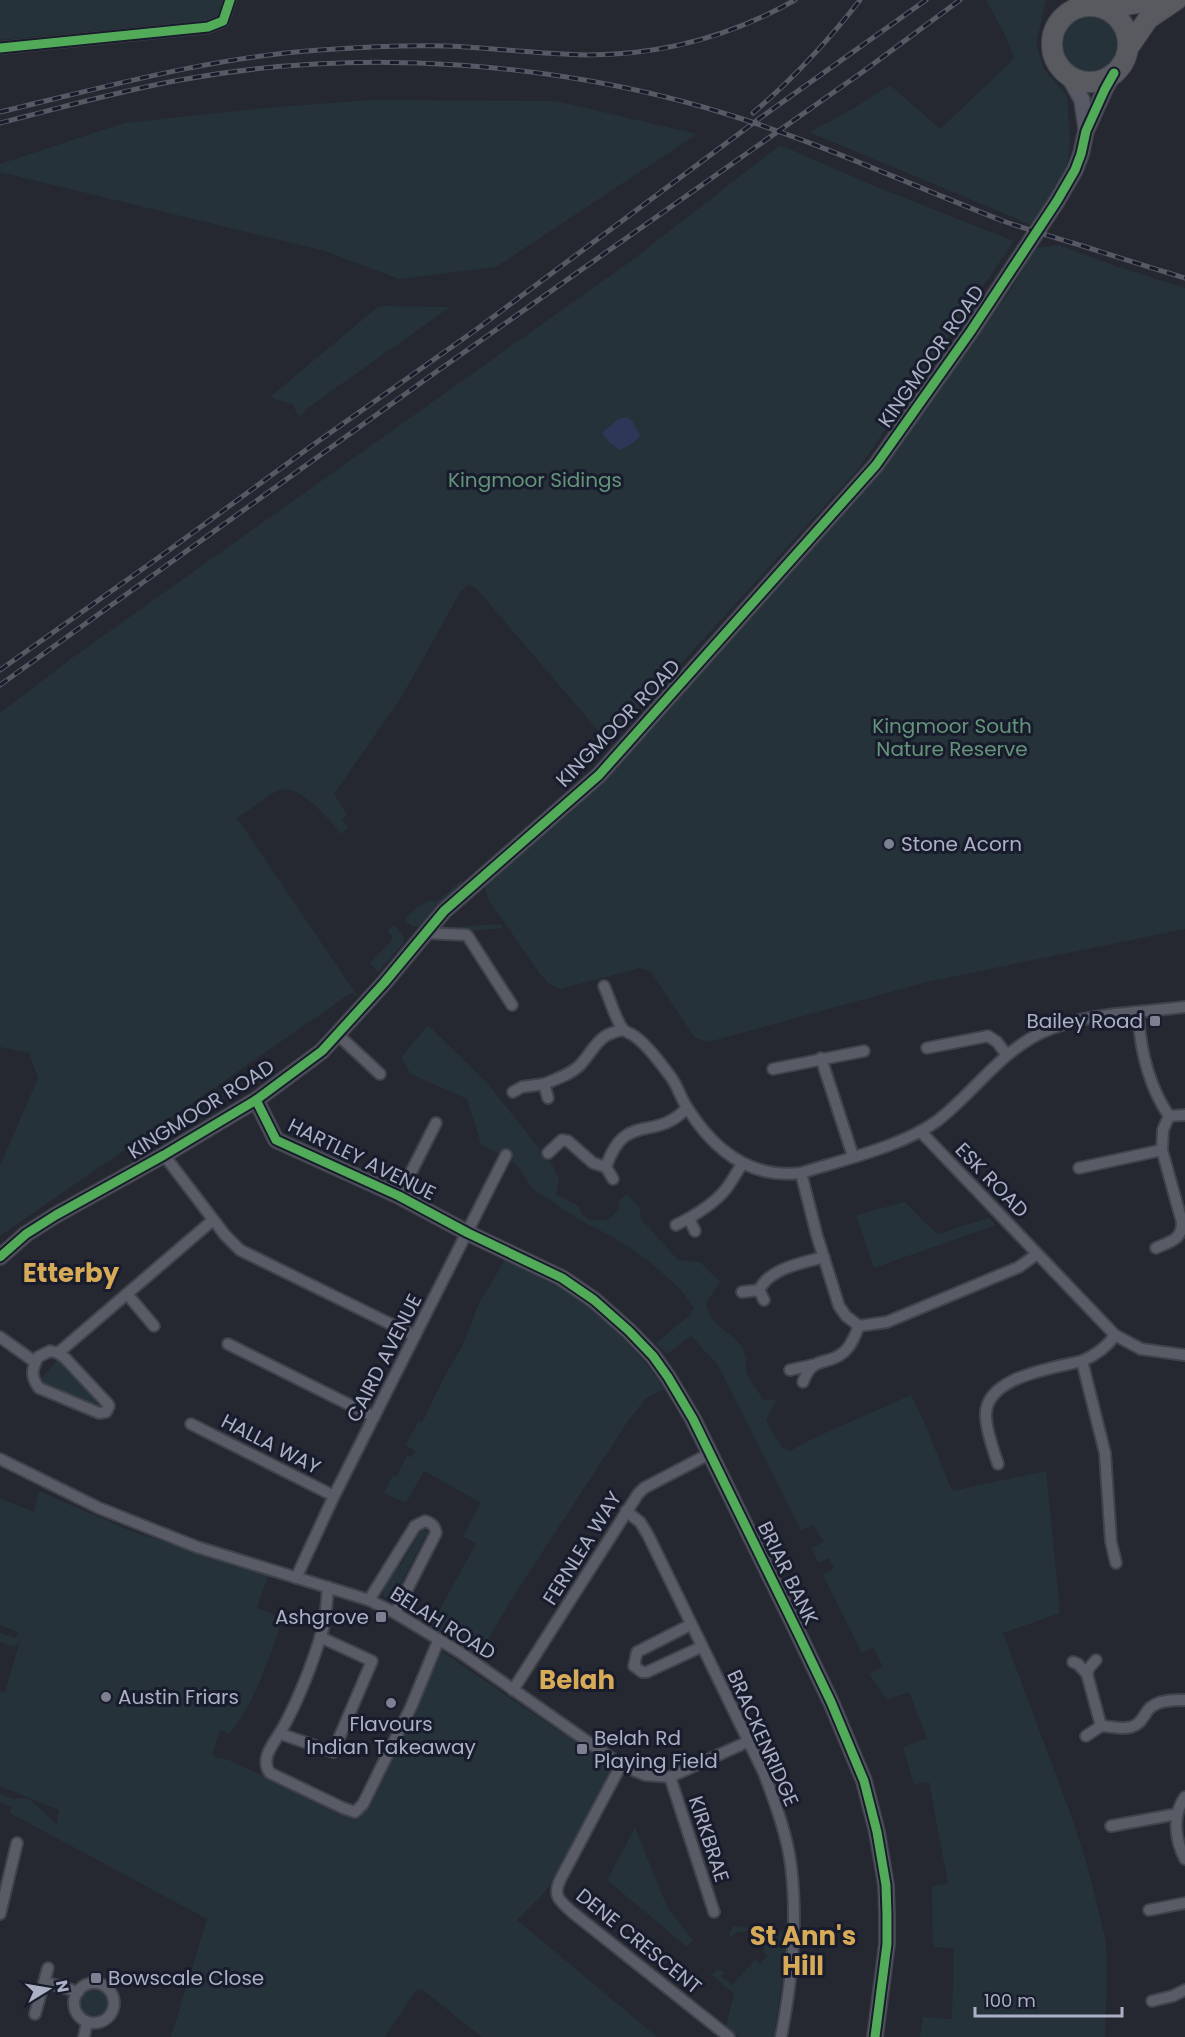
<svg xmlns="http://www.w3.org/2000/svg" width="1185" height="2037" viewBox="0 0 1185 2037" font-family="Poppins,sans-serif">
  <style>
    .green { fill: #25323a }
    .water { fill: #2f3759 }
    .lines { fill: none; stroke-linecap: round; stroke-linejoin: round }
    .street-casing { stroke: #41434b; stroke-width: 14 }
    .secondary-casing { stroke: #41434b; stroke-width: 18 }
    .highway-casing { stroke: #40444e; stroke-width: 22 }
    .street { stroke: #595b66; stroke-width: 10 }
    .secondary { stroke: #575a65; stroke-width: 15 }
    .highway { stroke: #595a5f; stroke-width: 20 }
    .rail-casing { stroke: #575a63; stroke-width: 5 }
    .rail { stroke: #181c2c; stroke-width: 3; stroke-dasharray: 9; stroke-linecap: butt }
    .cycleway-casing { stroke: #181c2c; stroke-width: 13 }
    .cycleway { stroke: #51ab58; stroke-width: 9 }
    .poi-dot { fill: #7d8091; stroke: #181c2c; stroke-width: 2 }
    .labels { text-anchor: middle; stroke-width: 6; stroke-linejoin: round; paint-order: stroke }
    .street-label { font-size: 20px; fill: #acb0c5; stroke: #181c2c }
    .park-label { font-size: 20px; fill: #64957a; stroke: #181c2c }
    .poi-label { font-size: 20px; fill: #acb0c5; stroke: #181c2c; text-anchor: start }
    .district-label { font-size: 26px; font-weight: bold; fill: #d6aa56; stroke: #181c2c }
  </style>
  <rect width="100%" height="100%" fill="#252831"/>
  <g class="green">
    <path d="M0,0H222L217,15L206,20L0,40Z"/>
    <path d="M986,0H1046L1036,43L1044,69L1067,96L1070,138L1067,169L1034,226L809,132L846,113L890,85L940,129L1015,58L1004,33Z"/>
    <circle cx="1092" cy="45" r="30"/>
    <path d="M370,100L556,101L697,134L496,267L399,279L325,251L0,172V164L124,123L265,108Z"/>
    <path d="M780,145L884,190L1014,241L859,468L609,743L476,588L468,585L461,591L402,696L334,794L347,814L342,820L348,827L342,834C329,821 301,784 280,790C270,793 247,812 237,818L358,997L351,993L0,1236V1166L38,1078L29,1053L0,1047V713L72,658L631,261Z"/>
    <path d="M1059,245L1112,265L1185,288V929L931,981L708,1042L695,1038L651,972L640,968L560,989L548,983L540,974L488,899L484,885L500,865L546,832L582,800L863,486L1008,294L1036,248Z"/>
    <path d="M379,306L450,307L309,407L299,418L293,405L270,397Z"/>
    <path d="M461,881L463,883L419,926L413,927L406,921V918C415,909 425,898 438,901Z"/>
    <path d="M500,924L503,928L444,933L440,928Z"/>
    <path d="M394,925L403,936L404,942L378,972L370,963L392,940L393,937L387,930Z"/>
    <path d="M428,1025L488,1084L553,1166L559,1180L556,1194L579,1206L582,1215L592,1220H608L620,1208L618,1201L627,1194L640,1208L641,1219L678,1260L700,1262L720,1282L706,1303C711,1328 729,1329 742,1347C744,1351 745,1356 747,1360C741,1373 757,1389 764,1400H776L766,1421L782,1448L790,1451L814,1438L911,1395L925,1424L952,1491L1046,1471L1060,1613L1003,1633L1072,1818L1088,1868L1106,1942L1107,1977L1105,2037H920L923,2017L952,2019L954,1948L933,1947L932,1886L948,1884L929,1782L914,1784L903,1747L927,1738L909,1692L887,1700L869,1674L883,1667L873,1647L862,1653L823,1575L834,1568L829,1558L818,1563L811,1548L824,1542L814,1525L801,1530L718,1365L691,1336L667,1354L656,1343L690,1315L694,1308L681,1290L649,1261L613,1237L578,1219L533,1189L516,1164L481,1144L467,1099L411,1074L401,1058Z"/>
    <path d="M905,1202L927,1225L938,1234L989,1218L996,1225L874,1268L856,1215Z"/>
    <path d="M510,1259C529,1269 550,1278 568,1290C610,1319 634,1348 665,1389L646,1398L628,1421L511,1600L478,1656L431,1625L476,1544L463,1536L481,1503L424,1471L406,1503L384,1493L393,1475L397,1476L407,1456L412,1457L415,1451L405,1445L419,1421L422,1423L445,1375L463,1345L479,1303L505,1260Z"/>
    <path d="M61,1359L98,1401L94,1404L45,1387L42,1378L56,1362Z"/>
    <path d="M39,1491L131,1531L268,1576L257,1608L283,1618C269,1658 256,1701 229,1734L220,1730L212,1755L217,1758L229,1760L338,1811L359,1819L391,1756L433,1663L443,1652L613,1768L546,1891L517,1920L657,2037H482L424,1991L417,1989L385,2037H171L207,1919L10,1813L12,1807L0,1802V1794L14,1799L22,1798L31,1800L57,1825L59,1810L0,1786V1691L5,1692L20,1642L14,1647L0,1642V1633L16,1638L19,1632L0,1625V1498L34,1512Z"/>
    <path d="M423,1529L429,1533V1539L425,1537L401,1583L404,1585L397,1598L392,1601L386,1599L383,1595L384,1589L397,1564L401,1565L419,1533L416,1531Z"/>
    <path d="M635,1828L668,1909L693,1940L686,1946L607,1880Z"/>
    <path d="M734,1926L785,1932L787,1945L774,2037H739L726,2026L734,1994L712,1975L718,1969L724,1973L721,1976L732,1985L755,1960L760,1964L767,1956L763,1952L765,1949L754,1939H768L776,1936L775,1934L744,1931L741,1933L738,1932L730,1937L729,1933Z"/>
    <circle cx="95" cy="2003" r="14"/>
  </g>
  <path class="water" d="M627,417L632,421L640,436L633,443L620,450L610,443L602,433L619,419Z"/>
  <g class="lines">
    <defs>
      <g id="street">
        <path d="M0,48L208,27L223,21L230,0"/>
        <path d="M425,933L467,935L512,1005"/>
        <path d="M604,986C610,999 614,1016 622,1028C626,1033 633,1034 637,1038C650,1048 661,1064 671,1077C678,1087 681,1099 688,1109C714,1150 750,1179 801,1173C842,1160 903,1146 937,1121C976,1091 1003,1047 1050,1029C1093,1012 1140,1013 1185,1007"/>
        <path d="M1138,1012C1140,1049 1148,1085 1169,1116L1185,1115"/>
        <path d="M337,1034L380,1074"/>
        <path d="M927,1048L988,1036L997,1042L1007,1055"/>
        <path d="M821,1058L853,1156"/>
        <path d="M773,1069L864,1051"/>
        <path d="M513,1092L522,1087L544,1084"/>
        <path d="M548,1098L544,1084C556,1079 572,1074 581,1064C596,1047 598,1034 623,1030"/>
        <path d="M921,1132L1115,1335L1141,1349L1185,1355"/>
        <path d="M548,1153L562,1140L568,1141L593,1163L606,1167C625,1110 654,1143 687,1108"/>
        <path d="M164,1155L225,1235L240,1250L415,1336"/>
        <path d="M606,1167L613,1179"/>
        <path d="M1079,1168L1162,1150"/>
        <path d="M801,1173L817,1236L839,1306L846,1316L859,1326L887,1322L1019,1267L1037,1254"/>
        <path d="M399,1196L436,1123"/>
        <path d="M689,1219L695,1231"/>
        <path d="M676,1225C694,1216 714,1204 726,1189C732,1181 737,1172 742,1164"/>
        <path d="M1156,1248C1171,1241 1182,1240 1182,1222L1162,1150L1163,1130L1169,1116"/>
        <path d="M742,1292L759,1290"/>
        <path d="M127,1294L154,1326"/>
        <path d="M764,1300L759,1290C770,1268 802,1263 824,1257"/>
        <path d="M0,1337L35,1362"/>
        <path d="M228,1344L374,1417"/>
        <path d="M50,1351L58,1353L65,1358L108,1404L109,1406L106,1412L99,1413L39,1388C30,1376 32,1369 38,1357Z"/>
        <path d="M58,1353L213,1220"/>
        <path d="M1082,1361L1105,1453L1111,1542L1116,1563"/>
        <path d="M790,1370L813,1365"/>
        <path d="M803,1382C813,1354 827,1367 844,1352C852,1345 855,1335 859,1326"/>
        <path d="M191,1424L334,1496"/>
        <path d="M0,1459L99,1508L197,1547L369,1600L395,1613L461,1653L621,1765L645,1775L670,1777L747,1742"/>
        <path d="M998,1464C993,1449 987,1433 986,1418C982,1377 1053,1368 1082,1361C1096,1355 1107,1347 1115,1335"/>
        <path d="M626,1511L640,1522L648,1535L764,1773C775,1803 787,1834 791,1866C798,1923 792,1981 781,2037"/>
        <path d="M296,1578L334,1496L506,1155"/>
        <path d="M328,1587C327,1601 326,1616 323,1629C313,1662 301,1694 285,1724C278,1739 258,1757 270,1773L343,1808L355,1812L363,1804L411,1707L439,1639"/>
        <path d="M369,1600L415,1526L425,1521C432,1523 435,1526 436,1533L395,1613"/>
        <path d="M690,1625L637,1652L634,1666L642,1672H647L701,1647"/>
        <path d="M1073,1662L1078,1664L1087,1674L1101,1726"/>
        <path d="M1087,1674L1089,1668L1096,1660"/>
        <path d="M513,1690L638,1494L644,1488L709,1454"/>
        <path d="M281,1734L333,1752L372,1661L320,1637"/>
        <path d="M1086,1736L1101,1726C1112,1726 1120,1730 1131,1727C1141,1724 1142,1718 1148,1710C1156,1700 1173,1700 1185,1700"/>
        <path d="M621,1765L561,1878C552,1896 559,1900 572,1912L729,2037"/>
        <path d="M670,1777L714,1912"/>
        <path d="M1185,1797C1172,1815 1175,1840 1185,1859"/>
        <path d="M1111,1826L1177,1814"/>
        <path d="M1149,1910L1185,1903"/>
        <path d="M0,1914L17,1843"/>
        <path d="M45,1982L78,1992"/>
        <circle cx="94" cy="2003" r="20"/>
        <path d="M1152,2001L1173,1996L1185,1990"/>
        <path d="M35,2014L48,1968"/>
        <path d="M84,2037L87,2022"/>
      </g>
      <g id="secondary">
        <path d="M1068,75L1082,100L1086,128"/>
        <path d="M256,1100L276,1140L399,1196L468,1233L562,1278L594,1300L629,1331L653,1356L668,1377L693,1419L797,1631L831,1702L864,1781L877,1832L886,1885L887,1914V1944L875,2037"/>
        <path d="M0,1257L26,1234L56,1215L164,1155L256,1100L322,1051L384,983L444,911L599,775L876,465L971,331L1057,201L1075,170L1081,154L1086,131L1105,89L1114,73"/>
      </g>
      <g id="highway">
        <circle cx="1090" cy="44" r="38"/>
        <path d="M1105,9L1154,0"/>
        <path d="M1128,48L1148,19L1176,0"/>
      </g>
    </defs>
    <use href="#street" class="street-casing"/>
    <use href="#secondary" class="secondary-casing"/>
    <use href="#highway" class="highway-casing"/>
    <use href="#street" class="street"/>
    <use href="#secondary" class="secondary"/>
    <use href="#highway" class="highway"/>
    <defs>
      <g id="rail">
        <path d="M0,112C105,87 212,57 320,50C362,47 405,45 447,46C494,48 540,54 587,55C662,55 730,37 795,0"/>
        <path d="M753,113C793,79 828,41 860,0"/>
        <path d="M0,123C60,108 119,91 180,80C359,47 559,61 733,116C825,145 913,186 1003,221C1026,229 1050,236 1073,243C1111,255 1148,267 1185,278"/>
        <path d="M0,670L165,553L310,447L477,329L760,118L926,0"/>
        <path d="M0,685L436,372L861,73L960,0"/>
      </g>
    </defs>
    <use href="#rail" class="rail-casing"/>
    <use href="#rail" class="rail"/>
    <defs>
      <g id="cycleway">
        <path d="M0,48L208,27L223,21L230,0"/>
        <path d="M256,1100L276,1140L399,1196L468,1233L562,1278L594,1300L629,1331L653,1356L668,1377L693,1419L797,1631L831,1702L864,1781L877,1832L886,1885L887,1914V1944L875,2037"/>
        <path d="M0,1257L26,1234L56,1215L164,1155L256,1100L322,1051L384,983L444,911L599,775L876,465L971,331L1057,201L1075,170L1081,154L1086,131L1105,89L1114,73"/>
      </g>
    </defs>
    <use href="#cycleway" class="cycleway-casing"/>
    <use href="#cycleway" class="cycleway"/>
  </g>
  <g class="poi-dot">
    <circle cx="889" cy="844" r="6"/>
    <rect x="1149" y="1015" width="12" height="12" rx="3"/>
    <rect x="375" y="1611" width="12" height="12" rx="3"/>
    <circle cx="106" cy="1697" r="6"/>
    <circle cx="391" cy="1703" r="6"/>
    <rect x="576" y="1743" width="12" height="12" rx="3"/>
    <rect x="90" y="1972" width="12" height="12" rx="3"/>
  </g>
  <g class="labels">
    <g class="street-label">
      <text transform="translate(931 356) rotate(-55)" y="7">KINGMOOR ROAD</text>
      <text transform="translate(618 723) rotate(-46)" y="7">KINGMOOR ROAD</text>
      <text transform="translate(201 1109) rotate(-32)" y="7">KINGMOOR ROAD</text>
      <text transform="translate(362 1159) rotate(26)" y="7">HARTLEY AVENUE</text>
      <text transform="translate(992 1180) rotate(46)" y="7">ESK ROAD</text>
      <text transform="translate(384 1358) rotate(-63)" y="7">CAIRD AVENUE</text>
      <text transform="translate(271 1444) rotate(27)" y="7">HALLA WAY</text>
      <text transform="translate(582 1548) rotate(-58)" y="7">FERNLEA WAY</text>
      <text transform="translate(788 1573) rotate(64)" y="7">BRIAR BANK</text>
      <text transform="translate(443 1623) rotate(32)" y="7">BELAH ROAD</text>
      <text transform="translate(763 1738) rotate(66)" y="7">BRACKENRIDGE</text>
      <text transform="translate(709 1839) rotate(72)" y="7">KIRKBRAE</text>
      <text transform="translate(639 1941) rotate(39)" y="7">DENE CRESCENT</text>
    </g>
    <g class="park-label">
      <text x="535" y="487">Kingmoor Sidings</text>
      <text x="952" y="733">Kingmoor South<tspan x="952" dy="23">Nature Reserve</tspan></text>
    </g>
    <g class="poi-label">
      <text x="901" y="851">Stone Acorn</text>
      <text x="1143" y="1028" text-anchor="end">Bailey Road</text>
      <text x="369" y="1624" text-anchor="end">Ashgrove</text>
      <text x="118" y="1704">Austin Friars</text>
      <text x="391" y="1731" text-anchor="middle">Flavours<tspan x="391" dy="23">Indian Takeaway</tspan></text>
      <text x="594" y="1745">Belah Rd<tspan x="594" dy="23">Playing Field</tspan></text>
      <text x="108" y="1985">Bowscale Close</text>
    </g>
    <g class="district-label">
      <text x="71" y="1282">Etterby</text>
      <text x="577" y="1689">Belah</text>
      <text x="803" y="1945">St Ann's<tspan x="803" dy="30">Hill</tspan></text>
    </g>
  </g>
  <g transform="translate(48 1989) rotate(79)" stroke="#181c2c" stroke-width="4.5" paint-order="stroke">
  <path d="M0-4.5L10 22L0 15L-10 22Z" fill="#acb0c5"/>
  <text y="-9" font-size="16" font-weight="bold" text-anchor="middle" fill="#acb0c5">N</text>
  </g>
  <path d="M975 2007v9h147v-9" fill="none" stroke="#acb0c5" stroke-width="3"/>
  <text x="984" y="2007" font-size="18" fill="#acb0c5" stroke="#181c2c" stroke-width="4.5" paint-order="stroke">100 m</text>
</svg>
